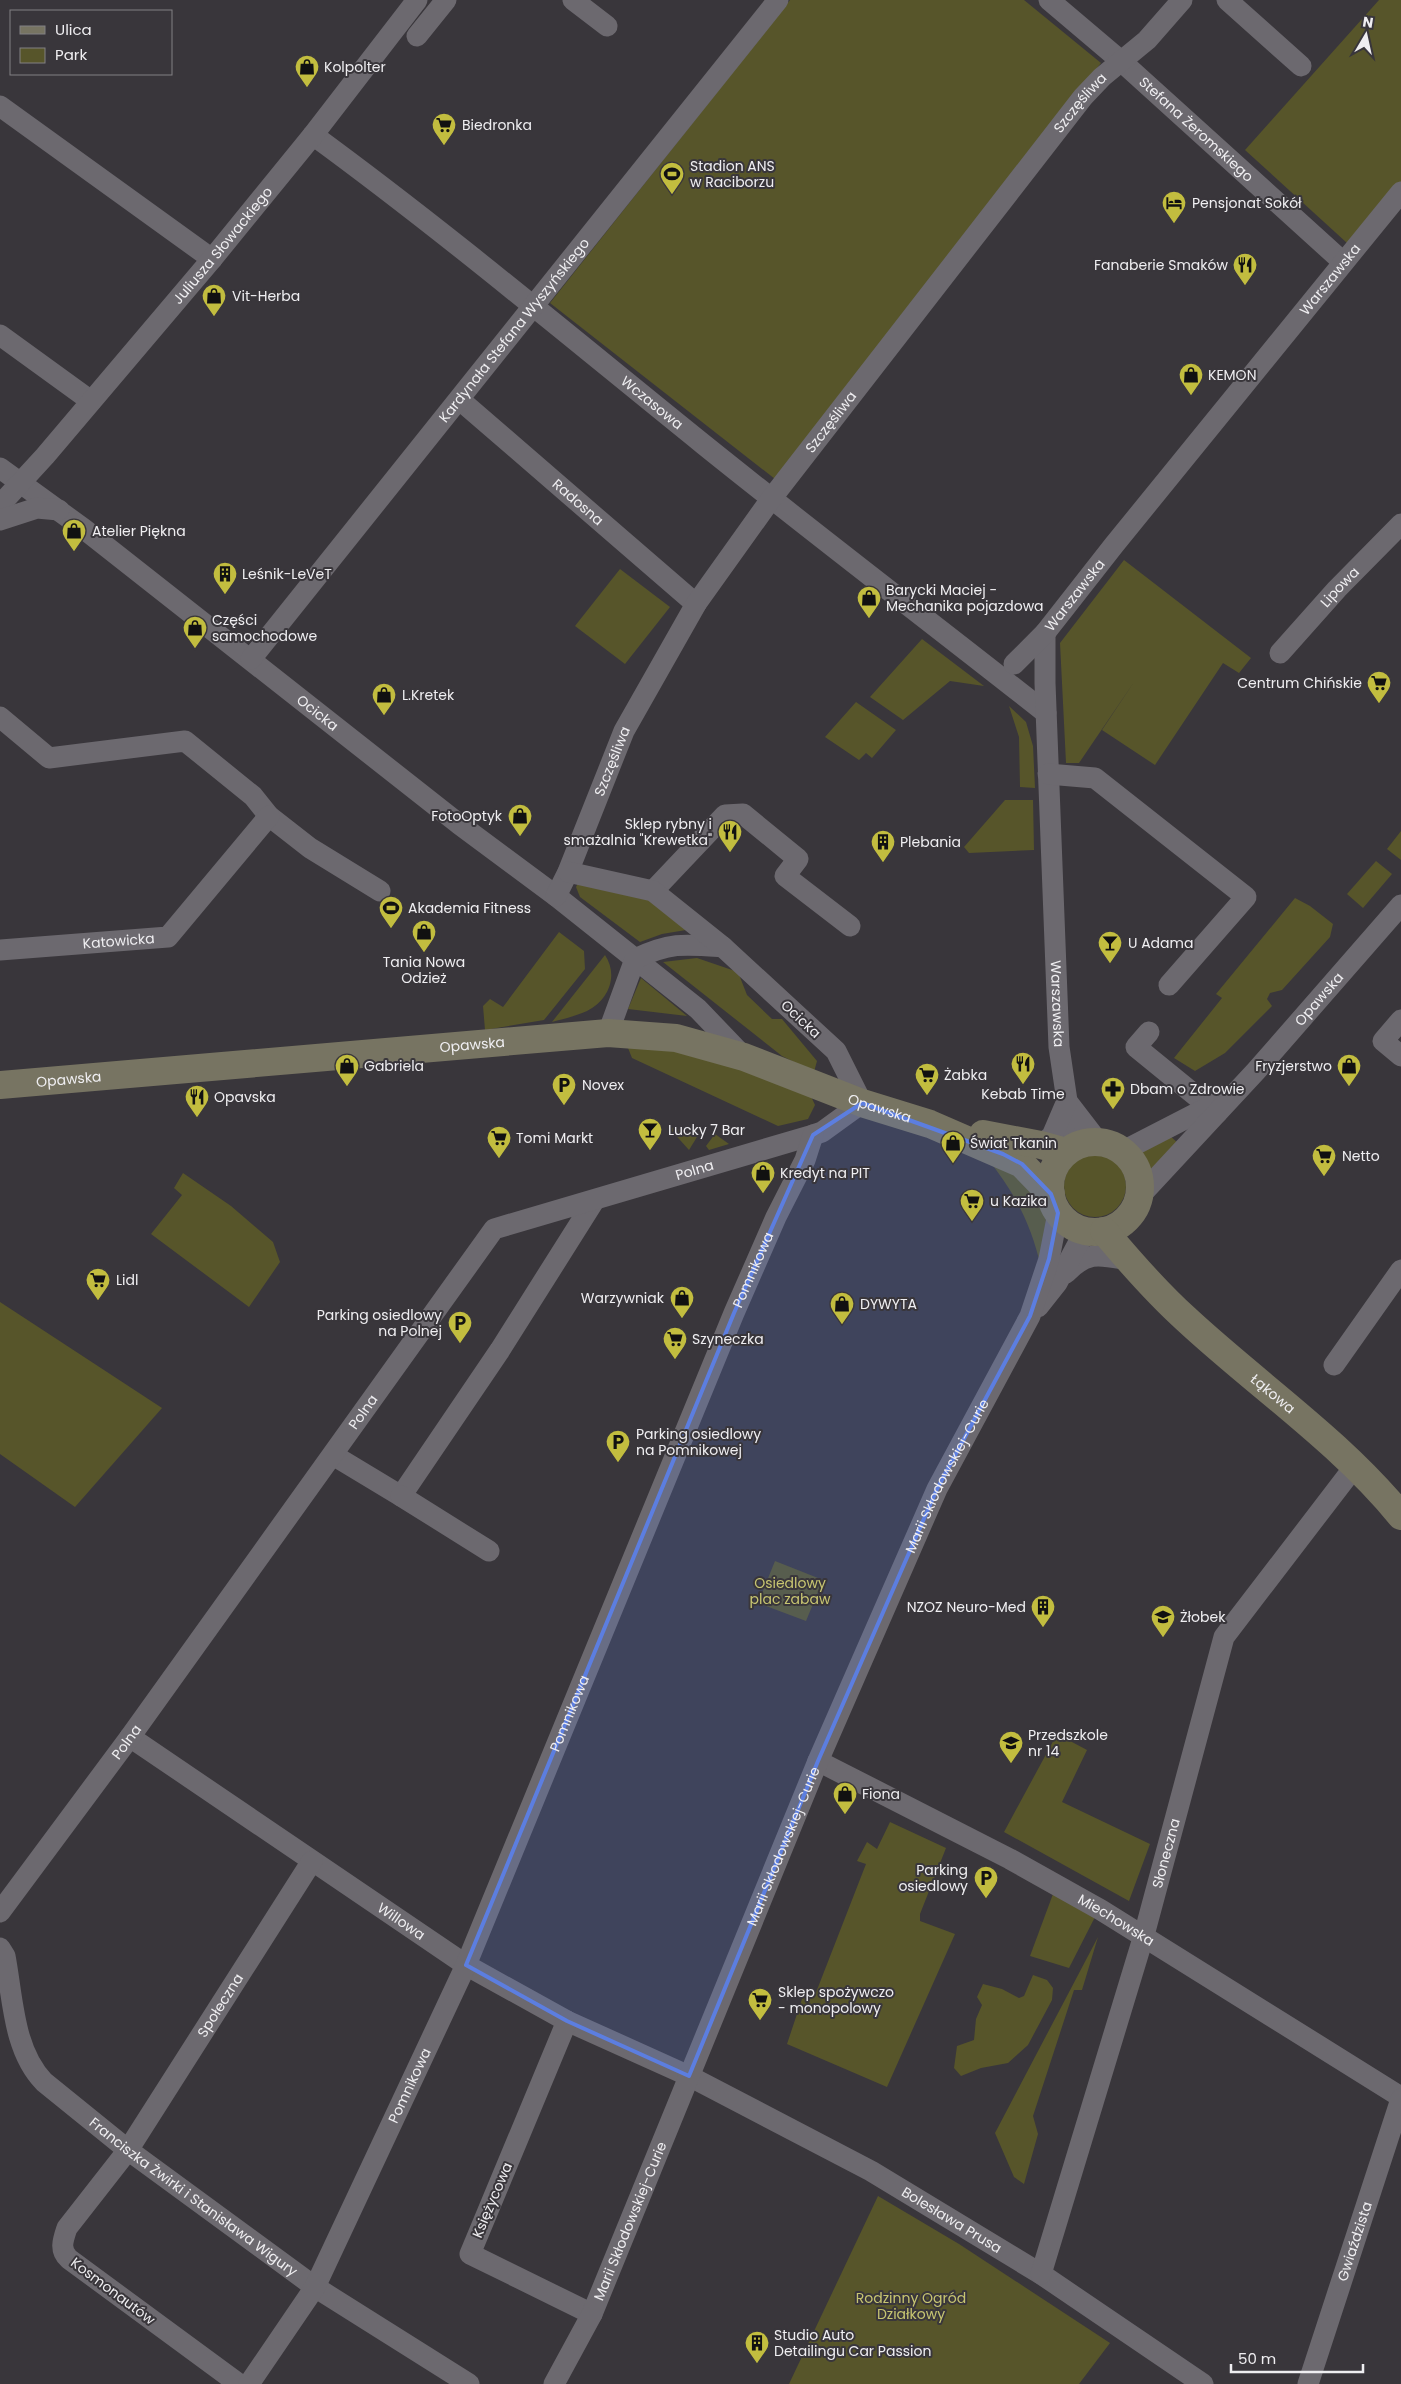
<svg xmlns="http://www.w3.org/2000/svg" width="1401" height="2384" viewBox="0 0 1401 2384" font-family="Poppins,sans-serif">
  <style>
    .green { fill: #57552a }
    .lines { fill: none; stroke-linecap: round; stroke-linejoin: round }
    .street { stroke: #6c696f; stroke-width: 21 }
    .secondary { stroke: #777462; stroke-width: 28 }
    .marked { fill: #5c7ee0; fill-opacity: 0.2; stroke: #5c7ee0; stroke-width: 4; stroke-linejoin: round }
    .labels { text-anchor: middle; stroke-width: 4; stroke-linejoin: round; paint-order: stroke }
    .poi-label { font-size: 14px; fill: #efeef1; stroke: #39363b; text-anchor: start }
    .street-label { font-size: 14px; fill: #efeef1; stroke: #39363b }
    .park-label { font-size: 14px; fill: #c7c571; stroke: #39363b }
  </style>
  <rect width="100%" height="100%" fill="#39363b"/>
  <g class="green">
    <path d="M790,0H1024L1101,63L775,479L550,303Z"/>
    <path d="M1379,0H1401V184L1347,243L1245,150Z"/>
    <path d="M1124,560L1251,658L1239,673L1223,663L1155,765L1102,730L1134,682L1079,763H1066L1060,643Z"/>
    <path d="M620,569L670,607L625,664L575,626Z"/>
    <path d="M922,639L984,686L950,681L903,720L870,697Z"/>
    <path d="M856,702L896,730L872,758L866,753L859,760L825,737Z"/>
    <path d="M1009,706L1026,722L1033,746L1035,788L1020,787L1019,737Z"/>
    <path d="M1005,800H1033L1034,850L969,853L964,847Z"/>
    <path d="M1401,831V860L1387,849Z"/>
    <path d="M1376,861L1392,874L1363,908L1347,894Z"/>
    <path d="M579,881L654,900L692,929L662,934L640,942L580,897L576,887Z"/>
    <path d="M1295,898L1310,906L1333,924L1330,937L1282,990L1270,993L1267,999L1272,1006L1225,1053L1195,1071L1174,1058L1222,998L1216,994Z"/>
    <path d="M559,932L584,951L585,969L544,1020L485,1030L483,1006L490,999L503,1007Z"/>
    <path d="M605,955C619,976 608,1001 587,1011C576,1016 563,1019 552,1022Z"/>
    <path d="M697,958L738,972L747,995L772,1019H782L817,1061L814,1072L782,1056L663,962Z"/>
    <path d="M641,978L687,1016L628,1009Z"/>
    <path d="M626,1043L665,1044L808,1090L815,1105L808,1119L778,1126L632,1058Z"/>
    <path d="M673,1127L697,1137L689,1150L671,1130Z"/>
    <path d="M715,1134L729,1144L709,1150L706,1146Z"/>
    <path d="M1168,1134L1180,1145L1148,1178L1136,1150Z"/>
    <circle cx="1095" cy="1186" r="31"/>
    <path d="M986,1157L1010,1168L1039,1197L1047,1224L1041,1268C1032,1225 1014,1191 986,1157Z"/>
    <path d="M183,1173L231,1206L273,1242L280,1262L249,1307L151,1234L182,1195L174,1188Z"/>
    <path d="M0,1302L162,1408L75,1507L0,1454Z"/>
    <path d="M775,1561L823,1580L806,1621L758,1603Z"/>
    <path d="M1057,1734L1087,1750L1062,1802L1150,1844L1129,1901L1004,1832Z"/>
    <path d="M890,1822L946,1848L920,1914V1921L955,1934L887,2087L787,2044L804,1993L815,1995L866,1864L857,1861L867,1842L877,1849Z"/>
    <path d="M1053,1894L1095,1917L1069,1968L1030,1956Z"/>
    <path d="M1098,1937L1082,1990H1074L1033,2116L1038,2134L1024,2184L1014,2177L995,2133Z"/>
    <path d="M1033,1975L1047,1980L1053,1988L1052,2000L1028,2045L1008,2063L981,2068L961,2076L954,2068L957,2046L974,2040L976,2019L982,2005L977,1997L983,1984L1002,1989L1019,1998L1024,1996Z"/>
    <path d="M878,2196L959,2244L1110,2343L1079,2384H789Z"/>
  </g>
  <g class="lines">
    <g class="street">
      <path d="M573,0L607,26"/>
      <path id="s1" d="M1049,0L1121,61L1343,262"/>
      <path d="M1227,0L1301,66"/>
      <path d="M417,36L446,0"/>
      <path d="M0,106L212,259"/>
      <path id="s2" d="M313,135C447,233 574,340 703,444C816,535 932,623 1046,713"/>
      <path d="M0,335L91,401"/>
      <path id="s3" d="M460,400L696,604"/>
      <path id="s4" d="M0,468L84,529L459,824L556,896L698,1009L744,1057"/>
      <path id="s5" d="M0,505L45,456L212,259L313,135L417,0"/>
      <path d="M0,520L37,508L59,510"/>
      <path id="s6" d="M1045,633V683L1059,1047L1074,1148"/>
      <path id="s7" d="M1280,653L1337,589L1401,524"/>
      <path id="s8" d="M251,659L778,0"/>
      <path id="s9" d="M1014,664L1045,633L1114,545L1401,192"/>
      <path d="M0,717L49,758L185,741L253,796L269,816L310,848L380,891"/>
      <path d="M1048,774L1095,778L1246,897L1169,985"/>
      <path d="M653,891L725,815L743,814L798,859L785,876L850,926"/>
      <path id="s10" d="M556,896L568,872L624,731L696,604L771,499L1083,97L1102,77L1147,40L1182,0"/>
      <path id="s11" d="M0,950L168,937L269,816"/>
      <path d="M1401,1020L1383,1041L1401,1056"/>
      <path d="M1149,1032L1136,1047L1217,1113"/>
      <path d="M608,1033L635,959C670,942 685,944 723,947"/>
      <path d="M1069,1104L1099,1143"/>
      <path d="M1041,1145L1052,1136L1067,1101"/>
      <path d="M1121,1152L1222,1100"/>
      <path id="s12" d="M1138,1198L1256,1071L1401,905"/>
      <path d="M1066,1273C1088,1250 1100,1255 1129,1260"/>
      <path d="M1038,1307L1057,1283L1080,1240L1092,1232"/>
      <path d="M1334,1365L1401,1270"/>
      <path d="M333,1455L401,1496L500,1350L594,1201"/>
      <path d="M401,1496L489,1551"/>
      <path id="s13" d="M130,1737L466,1965L567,2021L689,2076L871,2171L1041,2274L1203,2384"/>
      <path id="s14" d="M818,1761L1010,1859L1101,1910L1401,2097"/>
      <path id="s15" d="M0,1912L130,1737L494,1229L813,1135L822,1132L862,1103L836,1051L723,947L653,891L568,872"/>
      <path id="s16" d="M0,1948L5,1956C13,1998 13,2050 44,2082L128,2150L315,2287L469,2384"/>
      <path d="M567,2021L470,2254L592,2314"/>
      <path id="s17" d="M1041,2274L1144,1935L1224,1637L1355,1466"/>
      <path id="s18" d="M239,2384L69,2259C59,2250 63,2240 67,2228L128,2150L312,1861"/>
      <path id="s19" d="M249,2384L315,2287L466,1965L734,1313L776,1217L805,1160L813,1135"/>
      <path id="s20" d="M554,2384L592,2314L818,1761L937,1489L1030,1316L1049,1259L1058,1213"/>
      <path id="s21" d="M1308,2384L1401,2099"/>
    </g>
    <g class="secondary">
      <path id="s22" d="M0,1085L608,1033L676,1038L744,1057L862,1103L930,1124L1022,1164L1051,1194"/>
      <path d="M983,1134L1041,1145L1066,1152"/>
      <circle cx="1095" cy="1187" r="45"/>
      <path id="s23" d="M1104,1231C1130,1262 1156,1292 1186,1319C1257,1385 1340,1441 1401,1516"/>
    </g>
  </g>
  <path class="marked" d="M862,1103L1003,1154L1022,1164L1051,1194L1058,1213L1049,1259L1030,1316L937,1489L818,1761L689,2076L567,2021L466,1965L734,1313L813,1135Z"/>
  <defs>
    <symbol id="shop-pin" viewBox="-11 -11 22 30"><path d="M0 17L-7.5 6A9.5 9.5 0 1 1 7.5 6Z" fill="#c2bd3f" stroke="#39363b"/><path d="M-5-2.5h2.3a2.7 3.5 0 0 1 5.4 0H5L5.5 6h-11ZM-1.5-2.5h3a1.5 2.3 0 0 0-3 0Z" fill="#111"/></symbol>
    <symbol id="supermarket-pin" viewBox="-11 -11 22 30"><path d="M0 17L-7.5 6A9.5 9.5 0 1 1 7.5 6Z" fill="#c2bd3f" stroke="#39363b"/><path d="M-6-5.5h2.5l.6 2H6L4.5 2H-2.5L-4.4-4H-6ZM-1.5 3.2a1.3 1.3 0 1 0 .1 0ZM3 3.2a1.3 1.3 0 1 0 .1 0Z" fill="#111"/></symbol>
    <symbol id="stadium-pin" viewBox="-11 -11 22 30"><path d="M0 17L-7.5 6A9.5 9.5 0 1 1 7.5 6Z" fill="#c2bd3f" stroke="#39363b"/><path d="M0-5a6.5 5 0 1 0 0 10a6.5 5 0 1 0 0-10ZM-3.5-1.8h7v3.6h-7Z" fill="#111"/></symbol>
    <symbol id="hotel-pin" viewBox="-11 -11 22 30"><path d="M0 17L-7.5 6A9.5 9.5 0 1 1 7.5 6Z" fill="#c2bd3f" stroke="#39363b"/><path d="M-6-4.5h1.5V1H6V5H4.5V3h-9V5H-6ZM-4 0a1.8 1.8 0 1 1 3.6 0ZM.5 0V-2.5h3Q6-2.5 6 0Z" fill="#111"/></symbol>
    <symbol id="restaurant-pin" viewBox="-11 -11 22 30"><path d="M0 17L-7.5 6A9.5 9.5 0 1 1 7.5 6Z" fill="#c2bd3f" stroke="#39363b"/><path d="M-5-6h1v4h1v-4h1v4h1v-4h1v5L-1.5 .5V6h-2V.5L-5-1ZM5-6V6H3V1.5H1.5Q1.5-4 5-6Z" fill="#111"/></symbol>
    <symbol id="building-pin" viewBox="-11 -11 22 30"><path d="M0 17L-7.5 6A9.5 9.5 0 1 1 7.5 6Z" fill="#c2bd3f" stroke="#39363b"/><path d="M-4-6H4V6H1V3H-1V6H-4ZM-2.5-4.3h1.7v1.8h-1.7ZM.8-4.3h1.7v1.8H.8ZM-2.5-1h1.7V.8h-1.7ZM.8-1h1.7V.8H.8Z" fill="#111"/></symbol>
    <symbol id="bar-pin" viewBox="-11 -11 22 30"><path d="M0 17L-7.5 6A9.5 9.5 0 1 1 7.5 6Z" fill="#c2bd3f" stroke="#39363b"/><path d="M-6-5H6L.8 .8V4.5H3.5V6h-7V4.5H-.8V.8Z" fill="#111"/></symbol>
    <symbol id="parking-pin" viewBox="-11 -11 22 30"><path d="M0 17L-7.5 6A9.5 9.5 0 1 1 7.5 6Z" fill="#c2bd3f" stroke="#39363b"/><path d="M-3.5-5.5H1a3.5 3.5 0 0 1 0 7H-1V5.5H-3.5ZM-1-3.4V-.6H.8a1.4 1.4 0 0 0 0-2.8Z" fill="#111"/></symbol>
    <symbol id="pharmacy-pin" viewBox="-11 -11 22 30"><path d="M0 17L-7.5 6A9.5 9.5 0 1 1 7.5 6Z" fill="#c2bd3f" stroke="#39363b"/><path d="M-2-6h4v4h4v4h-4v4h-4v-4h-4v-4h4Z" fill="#111"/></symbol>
    <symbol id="school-pin" viewBox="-11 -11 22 30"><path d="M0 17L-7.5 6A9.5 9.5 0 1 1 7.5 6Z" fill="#c2bd3f" stroke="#39363b"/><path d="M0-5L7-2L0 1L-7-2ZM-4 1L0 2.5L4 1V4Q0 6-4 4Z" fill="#111"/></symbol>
  </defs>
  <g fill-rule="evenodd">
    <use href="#shop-pin" x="293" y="53" width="28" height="38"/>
    <use href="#supermarket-pin" x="430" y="111" width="28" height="38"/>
    <use href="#stadium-pin" x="658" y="160" width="28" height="38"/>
    <use href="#hotel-pin" x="1160" y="189" width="28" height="38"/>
    <use href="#restaurant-pin" x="1231" y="251" width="28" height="38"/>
    <use href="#shop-pin" x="200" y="282" width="28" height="38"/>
    <use href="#shop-pin" x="1177" y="361" width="28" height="38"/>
    <use href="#shop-pin" x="60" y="517" width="28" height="38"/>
    <use href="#building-pin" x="211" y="560" width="28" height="38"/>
    <use href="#shop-pin" x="855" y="584" width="28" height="38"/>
    <use href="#shop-pin" x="181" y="614" width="28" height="38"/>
    <use href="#supermarket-pin" x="1365" y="669" width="28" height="38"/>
    <use href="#shop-pin" x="370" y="681" width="28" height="38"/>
    <use href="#shop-pin" x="506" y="802" width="28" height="38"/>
    <use href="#restaurant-pin" x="716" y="818" width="28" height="38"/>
    <use href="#building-pin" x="869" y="828" width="28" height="38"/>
    <use href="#stadium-pin" x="377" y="894" width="28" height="38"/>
    <use href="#shop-pin" x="410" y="918" width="28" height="38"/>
    <use href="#bar-pin" x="1096" y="929" width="28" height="38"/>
    <use href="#restaurant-pin" x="1009" y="1050" width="28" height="38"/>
    <use href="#shop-pin" x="333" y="1052" width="28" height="38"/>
    <use href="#shop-pin" x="1335" y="1052" width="28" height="38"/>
    <use href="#supermarket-pin" x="913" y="1061" width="28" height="38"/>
    <use href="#parking-pin" x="550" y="1071" width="28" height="38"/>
    <use href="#pharmacy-pin" x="1099" y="1075" width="28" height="38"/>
    <use href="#restaurant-pin" x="183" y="1083" width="28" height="38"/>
    <use href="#bar-pin" x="636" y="1116" width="28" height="38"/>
    <use href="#supermarket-pin" x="485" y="1124" width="28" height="38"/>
    <use href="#shop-pin" x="939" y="1129" width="28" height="38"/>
    <use href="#supermarket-pin" x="1310" y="1142" width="28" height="38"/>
    <use href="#shop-pin" x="749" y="1159" width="28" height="38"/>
    <use href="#supermarket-pin" x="958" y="1187" width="28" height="38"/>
    <use href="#supermarket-pin" x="84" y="1266" width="28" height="38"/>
    <use href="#shop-pin" x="668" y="1284" width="28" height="38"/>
    <use href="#shop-pin" x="828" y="1290" width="28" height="38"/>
    <use href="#parking-pin" x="446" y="1309" width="28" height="38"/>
    <use href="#supermarket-pin" x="661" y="1325" width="28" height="38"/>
    <use href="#parking-pin" x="604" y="1428" width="28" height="38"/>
    <use href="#building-pin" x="1029" y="1593" width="28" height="38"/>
    <use href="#school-pin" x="1149" y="1603" width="28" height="38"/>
    <use href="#school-pin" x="997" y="1729" width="28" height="38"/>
    <use href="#shop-pin" x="831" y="1780" width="28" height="38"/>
    <use href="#parking-pin" x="972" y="1864" width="28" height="38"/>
    <use href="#supermarket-pin" x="746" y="1986" width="28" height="38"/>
    <use href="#building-pin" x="743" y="2329" width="28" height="38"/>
  </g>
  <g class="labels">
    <g class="poi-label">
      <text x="324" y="72">Kolpolter</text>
      <text x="462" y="130">Biedronka</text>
      <text x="690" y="171">Stadion ANS<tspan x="690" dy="16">w Raciborzu</tspan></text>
      <text x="1192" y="208">Pensjonat Sokół</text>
      <text x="1228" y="270" text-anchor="end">Fanaberie Smaków</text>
      <text x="232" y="301">Vit-Herba</text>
      <text x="1208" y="380">KEMON</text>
      <text x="92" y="536">Atelier Piękna</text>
      <text x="242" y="579">Leśnik-LeVeT</text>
      <text x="886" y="595">Barycki Maciej -<tspan x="886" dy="16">Mechanika pojazdowa</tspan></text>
      <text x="212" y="625">Części<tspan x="212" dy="16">samochodowe</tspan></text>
      <text x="1362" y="688" text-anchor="end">Centrum Chińskie</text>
      <text x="402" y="700">L.Kretek</text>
      <text x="502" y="821" text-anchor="end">FotoOptyk</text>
      <text x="712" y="829" text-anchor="end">Sklep rybny i<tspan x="712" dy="16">smażalnia "Krewetka"</tspan></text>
      <text x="900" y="847">Plebania</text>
      <text x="408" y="913">Akademia Fitness</text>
      <text x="1128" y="948">U Adama</text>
      <text x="424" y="967" text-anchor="middle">Tania Nowa<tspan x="424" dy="16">Odzież</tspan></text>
      <text x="364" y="1071">Gabriela</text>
      <text x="1332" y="1071" text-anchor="end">Fryzjerstwo</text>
      <text x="944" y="1080">Żabka</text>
      <text x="582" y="1090">Novex</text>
      <text x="1130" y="1094">Dbam o Zdrowie</text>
      <text x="1023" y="1099" text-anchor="middle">Kebab Time</text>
      <text x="214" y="1102">Opavska</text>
      <text x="668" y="1135">Lucky 7 Bar</text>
      <text x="516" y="1143">Tomi Markt</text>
      <text x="970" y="1148">Świat Tkanin</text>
      <text x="1342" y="1161">Netto</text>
      <text x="780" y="1178">Kredyt na PIT</text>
      <text x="990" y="1206">u Kazika</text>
      <text x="116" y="1285">Lidl</text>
      <text x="664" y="1303" text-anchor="end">Warzywniak</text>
      <text x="860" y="1309">DYWYTA</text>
      <text x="442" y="1320" text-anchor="end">Parking osiedlowy<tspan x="442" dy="16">na Polnej</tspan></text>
      <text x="692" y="1344">Szyneczka</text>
      <text x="636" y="1439">Parking osiedlowy<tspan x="636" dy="16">na Pomnikowej</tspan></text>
      <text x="1026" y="1612" text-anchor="end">NZOZ Neuro-Med</text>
      <text x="1180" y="1622">Żłobek</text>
      <text x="1028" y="1740">Przedszkole<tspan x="1028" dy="16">nr 14</tspan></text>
      <text x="862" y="1799">Fiona</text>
      <text x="968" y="1875" text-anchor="end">Parking<tspan x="968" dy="16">osiedlowy</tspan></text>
      <text x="778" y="1997">Sklep spożywczo<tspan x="778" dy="16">- monopolowy</tspan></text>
      <text x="774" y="2340">Studio Auto<tspan x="774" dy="16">Detailingu Car Passion</tspan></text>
    </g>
    <g class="street-label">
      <text dy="5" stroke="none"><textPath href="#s10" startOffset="956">Szczęśliwa</textPath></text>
      <text dy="5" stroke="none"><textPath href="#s1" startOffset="196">Stefana Żeromskiego</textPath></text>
      <text dy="5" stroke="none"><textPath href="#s5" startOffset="342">Juliusza Słowackiego</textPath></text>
      <text dy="5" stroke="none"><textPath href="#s9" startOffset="498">Warszawska</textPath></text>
      <text dy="5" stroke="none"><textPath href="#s8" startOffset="421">Kardynała Stefana Wyszyńskiego</textPath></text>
      <text dy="5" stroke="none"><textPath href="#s2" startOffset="432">Wczasowa</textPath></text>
      <text dy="5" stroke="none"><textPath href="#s10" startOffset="551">Szczęśliwa</textPath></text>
      <text dy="5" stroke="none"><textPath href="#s3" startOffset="156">Radosna</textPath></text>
      <text dy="5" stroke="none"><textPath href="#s7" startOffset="89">Lipowa</textPath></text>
      <text dy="5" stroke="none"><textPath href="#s9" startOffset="92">Warszawska</textPath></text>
      <text dy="5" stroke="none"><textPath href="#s4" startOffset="401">Ocicka</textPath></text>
      <text dy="5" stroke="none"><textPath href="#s10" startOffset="146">Szczęśliwa</textPath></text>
      <text dy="5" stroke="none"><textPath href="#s11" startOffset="119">Katowicka</textPath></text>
      <text dy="5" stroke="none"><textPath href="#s12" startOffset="269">Opawska</textPath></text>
      <text dy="5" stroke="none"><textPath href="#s6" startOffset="371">Warszawska</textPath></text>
      <text transform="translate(801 1019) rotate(43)" y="5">Ocicka</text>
      <text dy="5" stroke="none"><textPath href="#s22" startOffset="474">Opawska</textPath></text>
      <text dy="5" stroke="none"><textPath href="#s22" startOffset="69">Opawska</textPath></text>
      <text dy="5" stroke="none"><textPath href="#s22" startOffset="894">Opawska</textPath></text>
      <text dy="5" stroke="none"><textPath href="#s15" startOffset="1052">Polna</textPath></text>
      <text dy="5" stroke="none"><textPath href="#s19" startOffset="1225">Pomnikowa</textPath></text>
      <text dy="5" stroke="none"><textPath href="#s23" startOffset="235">Łąkowa</textPath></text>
      <text dy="5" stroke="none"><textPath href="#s15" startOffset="618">Polna</textPath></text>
      <text dy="5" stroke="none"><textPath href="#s20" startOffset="990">Marii Skłodowskiej-Curie</textPath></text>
      <text dy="5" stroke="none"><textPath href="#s19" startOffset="745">Pomnikowa</textPath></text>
      <text dy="5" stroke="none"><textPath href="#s15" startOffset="212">Polna</textPath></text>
      <text dy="5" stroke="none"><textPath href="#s20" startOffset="585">Marii Skłodowskiej-Curie</textPath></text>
      <text dy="5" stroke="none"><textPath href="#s17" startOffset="439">Słoneczna</textPath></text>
      <text dy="5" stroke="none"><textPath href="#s14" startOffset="338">Miechowska</textPath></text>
      <text dy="5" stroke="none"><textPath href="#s13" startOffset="328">Willowa</textPath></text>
      <text dy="5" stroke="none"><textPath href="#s18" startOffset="515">Społeczna</textPath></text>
      <text dy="5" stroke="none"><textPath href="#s19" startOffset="340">Pomnikowa</textPath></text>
      <text dy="5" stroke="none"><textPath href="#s16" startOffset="332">Franciszka Żwirki i Stanisława Wigury</textPath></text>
      <text transform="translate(492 2200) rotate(-67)" y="5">Księżycowa</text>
      <text dy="5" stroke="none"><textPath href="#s13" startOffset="955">Bolesława Prusa</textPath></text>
      <text dy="5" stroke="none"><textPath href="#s20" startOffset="180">Marii Skłodowskiej-Curie</textPath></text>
      <text dy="5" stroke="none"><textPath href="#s21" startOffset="150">Gwiaździsta</textPath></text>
      <text transform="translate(113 2291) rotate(37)" y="5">Kosmonautów</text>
    </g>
    <g class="park-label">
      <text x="790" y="1588">Osiedlowy<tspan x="790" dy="16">plac zabaw</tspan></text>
      <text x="911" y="2303">Rodzinny Ogród<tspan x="911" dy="16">Działkowy</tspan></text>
    </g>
  </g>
  <rect x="10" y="10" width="162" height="65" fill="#39363b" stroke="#828084"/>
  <rect x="20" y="26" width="25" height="8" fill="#777462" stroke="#828084"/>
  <text x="55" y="35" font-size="15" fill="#efeef1">Ulica</text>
  <rect x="20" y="48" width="25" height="15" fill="#57552a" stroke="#828084"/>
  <text x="55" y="60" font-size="15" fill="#efeef1">Park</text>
  <g transform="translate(1366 35) rotate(9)" stroke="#39363b" stroke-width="4" paint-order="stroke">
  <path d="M0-4L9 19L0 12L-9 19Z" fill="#efeef1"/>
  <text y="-8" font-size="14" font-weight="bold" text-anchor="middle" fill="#efeef1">N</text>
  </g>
  <path d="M1231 2364v8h132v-8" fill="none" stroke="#efeef1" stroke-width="2.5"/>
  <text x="1238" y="2364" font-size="15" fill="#efeef1" stroke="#39363b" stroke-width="4" paint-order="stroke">50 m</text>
</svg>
